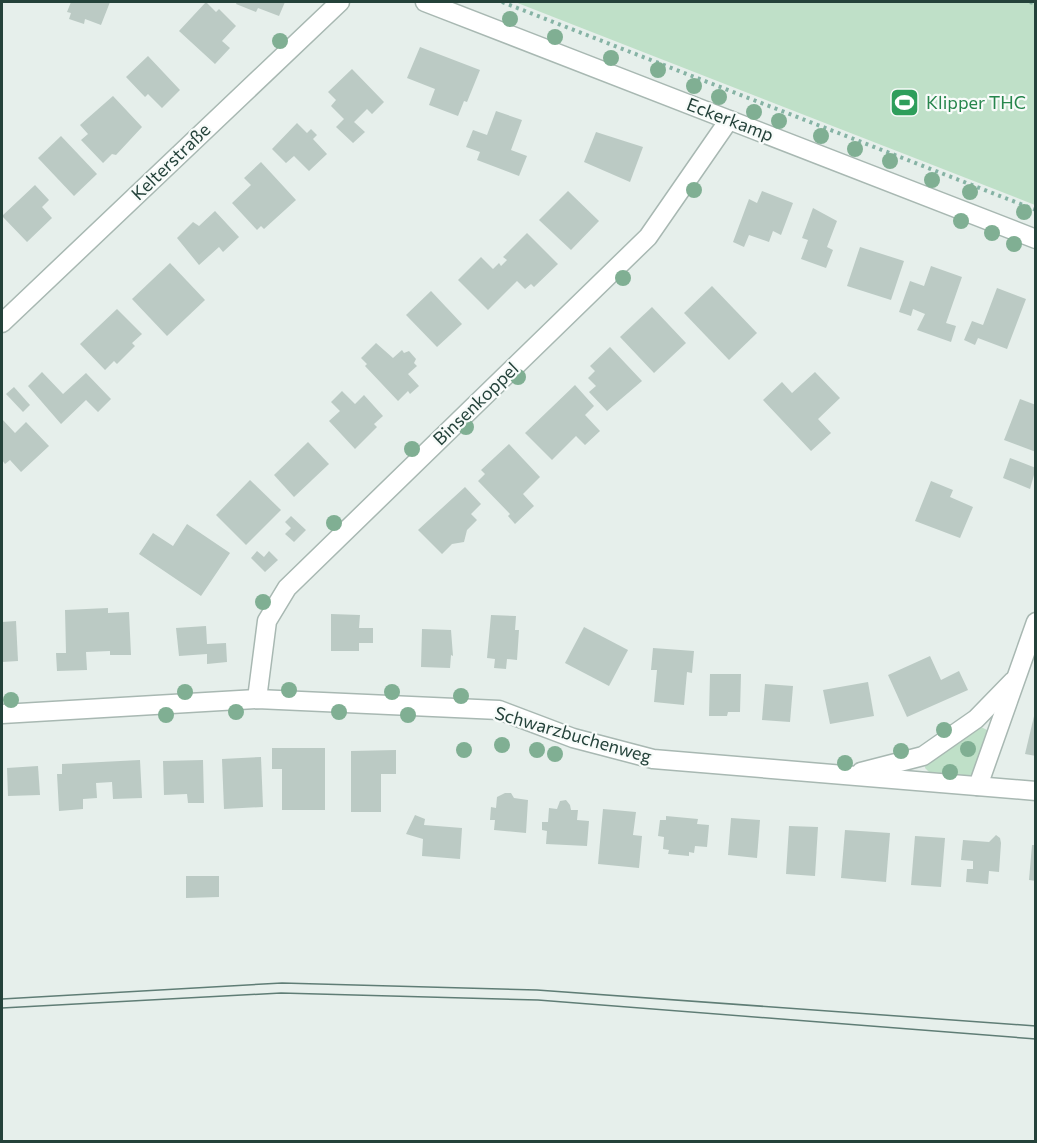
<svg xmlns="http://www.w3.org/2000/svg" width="1037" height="1143" viewBox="0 0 1037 1143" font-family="Commissioner,sans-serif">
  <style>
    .green { fill: #bfe0c8 }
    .building { fill: #bbcac4 }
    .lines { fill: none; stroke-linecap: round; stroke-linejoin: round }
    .minor-casing { stroke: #a8b8b2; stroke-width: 21 }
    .path { stroke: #86b3a5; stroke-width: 4; stroke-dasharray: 3 4.5; stroke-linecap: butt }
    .minor { stroke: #fff; stroke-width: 18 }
    .tram { stroke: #5f7d75; stroke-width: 1.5 }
    .tree { fill: #80af93 }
    .labels { text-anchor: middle; stroke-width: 4.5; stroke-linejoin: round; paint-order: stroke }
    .leisure-label { font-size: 18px; fill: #27864d; stroke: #f7fbf9; text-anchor: start }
    .street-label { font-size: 18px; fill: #24423a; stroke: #f7fbf9 }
  </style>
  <rect width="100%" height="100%" fill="#e6efeb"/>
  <g class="green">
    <path d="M515,2H1035V205Z"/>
    <path d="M981,727L987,730L988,734L975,776L929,772L925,768L926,762Z"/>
  </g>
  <g class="building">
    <path d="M71,2H110L101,25L85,19L84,24L69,19L71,13L67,12Z"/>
    <path d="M206,2L216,12L219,9L236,26L222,41L230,48L215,64L179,31Z"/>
    <path d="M237,2H285L279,16L258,8L256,12L236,4Z"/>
    <path d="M420,47L480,70L467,102L464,101L458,116L429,105L435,89L407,78Z"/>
    <path d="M148,56L180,90L162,108L148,94L145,97L126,77Z"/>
    <path d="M352,69L384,102L372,114L367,109L354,122L365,132L353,143L336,127L344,119L331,106L336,100L328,92Z"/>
    <path d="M113,96L142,127L116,155L112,154L103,163L81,140L88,134L80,125Z"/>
    <path d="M496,111L522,120L511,150L527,156L519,176L477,160L480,152L466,147L473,130L487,135Z"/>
    <path d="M297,123L307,133L311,129L317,135L313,139L327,154L309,171L294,156L286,163L272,149Z"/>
    <path d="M596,132L643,147L630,182L584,162Z"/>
    <path d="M61,136L97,174L74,196L38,158Z"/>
    <path d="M261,162L296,200L264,229L261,226L257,230L232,203L251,185L244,178Z"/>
    <path d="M35,185L49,200L42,207L52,218L27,242L2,216Z"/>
    <path d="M568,191L599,221L571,250L539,220Z"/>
    <path d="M762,191L793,203L781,235L773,231L769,242L749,235L744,247L733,242L749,199L757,203Z"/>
    <path d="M813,208L837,221L827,247L833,250L826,268L801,259L808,240L802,238Z"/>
    <path d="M215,211L239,237L223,252L219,247L199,265L177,238L193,222L199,226Z"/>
    <path d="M527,233L558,264L534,287L531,284L525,289L517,281L488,310L458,280L481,257L493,269L499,263L501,266L507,260L503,257Z"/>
    <path d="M860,247L904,261L891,300L847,286Z"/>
    <path d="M170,263L205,300L167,336L132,299Z"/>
    <path d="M931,266L962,277L946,323L956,326L951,342L917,330L925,314L913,309L911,316L899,312L910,281L924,286Z"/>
    <path d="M712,286L757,333L729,360L684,313Z"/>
    <path d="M997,288L1026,299L1007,349L978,338L975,345L964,340L972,321L983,325Z"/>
    <path d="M431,291L462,324L437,347L406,315Z"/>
    <path d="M652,307L686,343L654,373L620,337Z"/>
    <path d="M117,309L142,334L132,343L135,346L117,364L114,361L105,370L80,344Z"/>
    <path d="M376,343L393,358L402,350L404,353L409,351L416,359L414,363L417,366L408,374L419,386L410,394L408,391L398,401L365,366L367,364L361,358Z"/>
    <path d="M610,347L642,381L607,411L589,392L596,386L588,378L595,371L590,366Z"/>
    <path d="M42,372L63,394L86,373L111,399L98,412L86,400L61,424L28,386Z"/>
    <path d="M815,372L840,398L818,419L831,433L811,451L763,400L782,382L792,393Z"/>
    <path d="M575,385L594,406L585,415L600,431L585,445L576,436L552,460L525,433Z"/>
    <path d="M14,387L30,405L23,412L6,394Z"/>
    <path d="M342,391L355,404L364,395L383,416L374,424L377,427L355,449L329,421L340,411L331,402Z"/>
    <path d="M1020,399L1036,405V452L1004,440Z"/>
    <path d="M2,419L15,433L26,422L49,446L21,472L10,460L5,464L2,460Z"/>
    <path d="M308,442L329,464L294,497L274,475Z"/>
    <path d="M509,444L540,477L523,494L534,506L515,524L508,516L510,514L478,481L485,474L481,470Z"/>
    <path d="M1010,458L1036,468L1030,489L1003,478Z"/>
    <path d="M250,480L281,510L246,545L216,515Z"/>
    <path d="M931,481L953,490L950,497L973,507L960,538L915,521Z"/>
    <path d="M465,487L481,504L471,514L477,520L467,530L464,542L452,544L442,554L418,530Z"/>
    <path d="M291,516L306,530L294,542L285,534L291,528L285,522Z"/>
    <path d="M187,524L230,553L201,596L139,554L153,533L173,546Z"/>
    <path d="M257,551L264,557L269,551L278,560L265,572L251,558Z"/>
    <path d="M108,608V613L129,612L131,655H110V651L86,652L87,670L57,671L56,653H66L65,610Z"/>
    <path d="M331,614L360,615L359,628H373V643H359V651H331Z"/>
    <path d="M491,615L516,616L515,630H519L517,660L507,659L506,669L494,668L495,659L487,658Z"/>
    <path d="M16,621L18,661L2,662V622Z"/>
    <path d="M206,626L207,644L226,643L227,662L207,664V654L179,656L176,628Z"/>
    <path d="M584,627L628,650L609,686L565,663Z"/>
    <path d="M422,629L451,630L453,656L451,655L450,668L421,667Z"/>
    <path d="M653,648L694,651L692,673L687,672L684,705L654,702L657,670H651Z"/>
    <path d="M930,656L941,680L959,671L968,690L907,717L888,675Z"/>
    <path d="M710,674H741L740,712H728L727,716H709Z"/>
    <path d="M868,682L874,716L830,724L823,690Z"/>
    <path d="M765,684L793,686L790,722L762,720Z"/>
    <path d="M1035,712H1036V756L1025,754Z"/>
    <path d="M272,748H325V810H282V769H272Z"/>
    <path d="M396,750V774H381V812H351V751Z"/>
    <path d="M261,757L263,807L224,809L222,759Z"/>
    <path d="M140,760L142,798L113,799L112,782L96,783L97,798L83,799V809L59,811L57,774H62V764Z"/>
    <path d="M203,760L204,803H188L187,794L164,795L163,761Z"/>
    <path d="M38,766L40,795L8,796L7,768Z"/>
    <path d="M505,793H511L514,798L528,800L526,833L494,830L495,820H490L491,807L496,808L497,797Z"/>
    <path d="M566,800L570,805L571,810H578L577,820L589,821L587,846L546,844L547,831L542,830V822H548L549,808L557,809L560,801Z"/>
    <path d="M603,809L636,812L633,835L642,836L639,868L598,864Z"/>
    <path d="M415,815L425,819L424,825L462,828L460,859L422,856L423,839L406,834Z"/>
    <path d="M666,816L698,819L697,824L709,825L707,847L695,846L694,853L689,852V856L668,854L669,850L663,849L664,837L658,836L660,820H666Z"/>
    <path d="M731,818L760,820L757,858L728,855Z"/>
    <path d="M789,826L818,827L815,876L786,874Z"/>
    <path d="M845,830L890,833L886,882L841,878Z"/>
    <path d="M996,835L1000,838L1001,843L999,872L989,871L988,884L966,882L967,869H973V861L961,860L963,840L989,842Z"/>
    <path d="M915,836L945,838L941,887L911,885Z"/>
    <path d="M1032,845H1036V881L1029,880Z"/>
    <path d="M186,876H219V897L186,898Z"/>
  </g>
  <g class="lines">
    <defs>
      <g id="minor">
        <path d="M425,2L1036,239"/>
        <path d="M2,323L340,2"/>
        <path d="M257,699L267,621L287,588L648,237L729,120"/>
        <path d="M2,714L257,699L499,710L573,738L653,759L1036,791"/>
        <path d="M861,772L923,756L976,719L1013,681"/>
        <path d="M978,786L1036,622"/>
      </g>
    </defs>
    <use href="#minor" class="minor-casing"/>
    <g class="path">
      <path d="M502,2L1036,210"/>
      <path d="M1030,2L1036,4"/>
    </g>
    <use href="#minor" class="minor"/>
    <g class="tram">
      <path d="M2,999L282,983L537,990L1036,1026"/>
      <path d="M2,1008L281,993L538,1000L1036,1039"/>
    </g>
  </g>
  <g class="tree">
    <circle cx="510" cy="19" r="8"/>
    <circle cx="555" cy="37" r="8"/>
    <circle cx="280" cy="41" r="8"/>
    <circle cx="611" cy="58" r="8"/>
    <circle cx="658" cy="70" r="8"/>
    <circle cx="694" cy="86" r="8"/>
    <circle cx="719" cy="97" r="8"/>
    <circle cx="754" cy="112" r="8"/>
    <circle cx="779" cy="121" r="8"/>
    <circle cx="821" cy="136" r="8"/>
    <circle cx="855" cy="149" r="8"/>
    <circle cx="890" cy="161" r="8"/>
    <circle cx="932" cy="180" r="8"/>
    <circle cx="694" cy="190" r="8"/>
    <circle cx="970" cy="192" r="8"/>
    <circle cx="1024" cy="212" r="8"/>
    <circle cx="961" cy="221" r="8"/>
    <circle cx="992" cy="233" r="8"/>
    <circle cx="1014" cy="244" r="8"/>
    <circle cx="623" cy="278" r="8"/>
    <circle cx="518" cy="377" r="8"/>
    <circle cx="466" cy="427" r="8"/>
    <circle cx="412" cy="449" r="8"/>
    <circle cx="334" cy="523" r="8"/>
    <circle cx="263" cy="602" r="8"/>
    <circle cx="289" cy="690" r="8"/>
    <circle cx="185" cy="692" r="8"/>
    <circle cx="392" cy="692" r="8"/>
    <circle cx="461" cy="696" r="8"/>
    <circle cx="11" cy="700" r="8"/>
    <circle cx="236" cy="712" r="8"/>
    <circle cx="339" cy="712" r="8"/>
    <circle cx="166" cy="715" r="8"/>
    <circle cx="408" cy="715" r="8"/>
    <circle cx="944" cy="730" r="8"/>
    <circle cx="502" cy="745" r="8"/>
    <circle cx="968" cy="749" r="8"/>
    <circle cx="464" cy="750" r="8"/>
    <circle cx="537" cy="750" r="8"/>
    <circle cx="901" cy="751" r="8"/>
    <circle cx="555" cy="754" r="8"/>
    <circle cx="845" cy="763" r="8"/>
    <circle cx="950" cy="772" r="8"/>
  </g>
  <defs>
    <symbol id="stadium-square" viewBox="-11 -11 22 22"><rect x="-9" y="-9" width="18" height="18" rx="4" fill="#2e9e5b" stroke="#f7fbf9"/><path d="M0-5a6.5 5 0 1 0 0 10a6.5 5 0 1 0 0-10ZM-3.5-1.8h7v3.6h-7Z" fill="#fff"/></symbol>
  </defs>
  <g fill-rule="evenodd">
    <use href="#stadium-square" x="888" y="86" width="33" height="33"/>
  </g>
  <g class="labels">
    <g class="leisure-label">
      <text x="926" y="109">Klipper THC</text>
    </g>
    <g class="street-label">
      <text transform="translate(730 120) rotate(21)" y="6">Eckerkamp</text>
      <text transform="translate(171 162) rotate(-44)" y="6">Kelterstraße</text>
      <text transform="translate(476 404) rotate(-44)" y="6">Binsenkoppel</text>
      <text transform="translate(573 735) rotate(16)" y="6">Schwarzbuchenweg</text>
    </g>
  </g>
  <rect width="1037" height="1143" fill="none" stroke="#24423a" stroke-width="6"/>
</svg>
